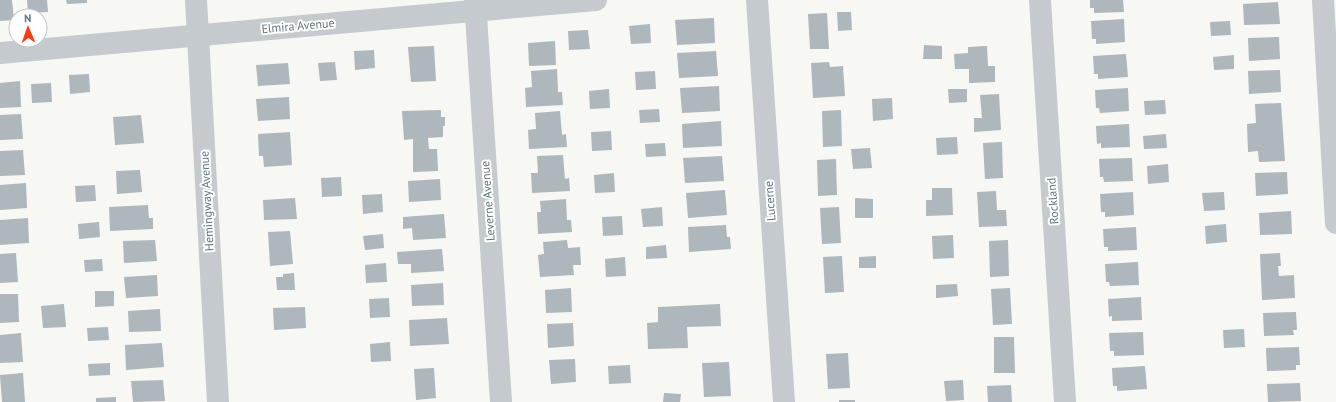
<svg xmlns="http://www.w3.org/2000/svg" width="1336" height="402" viewBox="0 0 1336 402" font-family="'PT Sans',sans-serif">
  <style>
    .building { fill: #adb7bc }
    .lines { fill: none; stroke-linecap: round; stroke-linejoin: round }
    .minor { stroke: #c4cacd; stroke-width: 22 }
    .labels { text-anchor: middle; stroke-width: 4; stroke-linejoin: round; paint-order: stroke }
    .street-label { font-size: 12px; fill: #5f7582; stroke: #fff }
  </style>
  <rect width="100%" height="100%" fill="#f7f7f4"/>
  <g class="building">
    <path d="M0,0H12L14,20L0,21Z"/>
    <path d="M27,0H47L48,12L28,13Z"/>
    <path d="M66,0H87V3L67,4Z"/>
    <path d="M1090,0H1123L1124,12L1094,13V8H1090Z"/>
    <path d="M1278,2L1280,24L1244,25L1243,4Z"/>
    <path d="M837,12H851L852,30L838,31Z"/>
    <path d="M827,13L829,49H810L808,14Z"/>
    <path d="M714,18L715,43L677,45L675,20Z"/>
    <path d="M1124,19L1125,42L1096,44V39H1092L1091,21Z"/>
    <path d="M1230,21L1231,35L1211,36L1210,22Z"/>
    <path d="M650,24L651,43L631,44L629,26Z"/>
    <path d="M588,30L590,49L569,50L568,31Z"/>
    <path d="M1279,37L1280,59L1249,61L1248,38Z"/>
    <path d="M555,41L556,65L529,66L528,43Z"/>
    <path d="M924,45L942,46V59H923Z"/>
    <path d="M434,46L436,81L411,82L408,47Z"/>
    <path d="M987,46L988,66H995V82L969,83V69H955L954,54L968,53V47Z"/>
    <path d="M374,50L375,68L355,70L354,51Z"/>
    <path d="M716,51L718,76L679,78L677,53Z"/>
    <path d="M1126,54L1128,77L1098,79V74H1094L1093,56Z"/>
    <path d="M1234,55V69L1214,70L1213,57Z"/>
    <path d="M335,62L337,80L320,81L318,63Z"/>
    <path d="M829,62L830,67L843,66L845,96L813,98L811,63Z"/>
    <path d="M288,63L290,84L258,86L256,65Z"/>
    <path d="M557,69L558,92H562L563,105L526,107L525,88L532,87L531,71Z"/>
    <path d="M1280,70L1281,92L1249,94L1248,71Z"/>
    <path d="M655,71L656,89L636,90L635,72Z"/>
    <path d="M89,74L90,92L70,94L69,75Z"/>
    <path d="M20,81L21,107L0,108V83Z"/>
    <path d="M51,83L52,102L32,103L31,84Z"/>
    <path d="M719,86L720,111L682,113L680,88Z"/>
    <path d="M1128,88L1129,111L1100,113L1099,108H1096L1095,90Z"/>
    <path d="M609,89L610,108L590,109L589,91Z"/>
    <path d="M948,89H967V102L949,103Z"/>
    <path d="M999,94L1001,130L974,132V118H982L980,95Z"/>
    <path d="M289,97L290,119L258,121L256,99Z"/>
    <path d="M892,98L893,119L873,121L872,99Z"/>
    <path d="M1165,100L1166,114L1145,115L1144,101Z"/>
    <path d="M1281,103L1285,161L1259,162L1258,151L1248,152L1247,124L1256,123L1255,104Z"/>
    <path d="M659,109L660,122L640,123L639,110Z"/>
    <path d="M441,110V117H445V126H443V137L428,138L429,149H437L438,171L413,172V139L404,140L402,111Z"/>
    <path d="M841,110L842,146L823,147L822,111Z"/>
    <path d="M560,111L562,135L566,134L567,147L529,149L528,130L536,129L535,113Z"/>
    <path d="M21,114L23,139L0,140V115Z"/>
    <path d="M141,115L144,143L115,145L113,117Z"/>
    <path d="M721,121L722,146L683,148L682,124Z"/>
    <path d="M1129,124L1130,147L1101,148V143L1097,144L1096,126Z"/>
    <path d="M611,131L612,150L592,151L591,132Z"/>
    <path d="M290,132L292,165L264,167L263,156H259L258,134Z"/>
    <path d="M1166,134L1167,148L1144,149L1143,136Z"/>
    <path d="M957,137L958,154L937,155L936,138Z"/>
    <path d="M1002,142L1003,178L985,179L983,143Z"/>
    <path d="M665,143L666,156L646,157L645,144Z"/>
    <path d="M870,148L872,168L853,169L851,149Z"/>
    <path d="M23,150L25,175L0,176V151Z"/>
    <path d="M563,155L565,179L569,178L570,191L532,193L531,173H538L537,156Z"/>
    <path d="M722,156L724,181L685,183L683,158Z"/>
    <path d="M1132,158L1133,181L1104,182L1103,177H1100L1099,159Z"/>
    <path d="M836,159L837,195L818,196L817,160Z"/>
    <path d="M1168,164L1169,182L1148,184L1147,166Z"/>
    <path d="M140,170L142,192L117,194L116,171Z"/>
    <path d="M1287,172L1288,194L1256,196L1255,173Z"/>
    <path d="M614,173L615,192L595,193L594,175Z"/>
    <path d="M341,177L342,196L322,197L321,178Z"/>
    <path d="M440,179L441,200L409,202L408,181Z"/>
    <path d="M26,183L27,208L0,210V185Z"/>
    <path d="M95,185L96,201L76,202L75,186Z"/>
    <path d="M932,188H952L953,215L926,216V200H932Z"/>
    <path d="M725,190L727,215L688,218L686,193Z"/>
    <path d="M996,191L997,210H1006L1007,226L979,227L977,192Z"/>
    <path d="M1133,192L1134,215L1105,217V212H1101L1100,194Z"/>
    <path d="M1224,192L1225,210L1204,211L1202,193Z"/>
    <path d="M382,194L383,212L363,214L362,195Z"/>
    <path d="M295,198L297,219L264,220L263,200Z"/>
    <path d="M855,198L873,199V218H855Z"/>
    <path d="M566,199L567,220H571L572,232L538,234L537,212H541L540,201Z"/>
    <path d="M148,205L149,218H153V229L110,231L109,207Z"/>
    <path d="M662,207L663,226L643,227L641,209Z"/>
    <path d="M839,207L841,243L822,244L820,208Z"/>
    <path d="M1291,211L1292,234L1260,235L1259,213Z"/>
    <path d="M444,214L446,238L413,240L412,228L403,229V217Z"/>
    <path d="M622,216L623,235L603,236L602,217Z"/>
    <path d="M28,218L29,243L0,245V220Z"/>
    <path d="M99,222L100,237L79,239L78,224Z"/>
    <path d="M1226,224L1227,242L1206,244L1205,226Z"/>
    <path d="M726,225L727,237H730L731,249L689,252L688,227Z"/>
    <path d="M1136,227L1137,250L1108,251V247H1104L1103,229Z"/>
    <path d="M290,231L293,264L270,266L268,232Z"/>
    <path d="M383,234L384,248L365,250L363,236Z"/>
    <path d="M953,235L954,258L933,259L932,236Z"/>
    <path d="M155,240L157,261L124,263L123,241Z"/>
    <path d="M567,240L568,248L580,247L581,265H573L574,275L540,277L538,255L544,254L543,242Z"/>
    <path d="M1008,240L1009,276L990,277L989,241Z"/>
    <path d="M666,245L667,258L646,259V247Z"/>
    <path d="M442,249L444,271L411,273V264H398L397,252Z"/>
    <path d="M16,253L18,282L0,283V254Z"/>
    <path d="M1280,253L1281,266H1278L1279,276L1294,275L1295,298L1262,300L1260,254Z"/>
    <path d="M842,256L844,292L825,293L823,257Z"/>
    <path d="M876,256V268H859V257Z"/>
    <path d="M625,257L626,276L606,277L605,259Z"/>
    <path d="M102,259L103,271L85,272L84,260Z"/>
    <path d="M1138,262L1139,285L1110,286L1109,282H1106L1105,264Z"/>
    <path d="M386,263L387,282L366,283L365,265Z"/>
    <path d="M294,273L295,290H277L276,277H283V274Z"/>
    <path d="M157,275L158,296L126,298L124,277Z"/>
    <path d="M443,283L444,305L412,306L411,285Z"/>
    <path d="M957,284L958,296L936,298V285Z"/>
    <path d="M571,288L572,312L546,313L545,290Z"/>
    <path d="M1010,288L1012,324L993,325L991,289Z"/>
    <path d="M95,291H114V306L95,307Z"/>
    <path d="M0,294H18L19,322L0,323Z"/>
    <path d="M1141,297L1142,320L1112,321V316L1109,317L1108,299Z"/>
    <path d="M389,298L390,317L370,318L369,299Z"/>
    <path d="M64,304L66,327L43,328L41,306Z"/>
    <path d="M720,304L721,326L687,327L688,348L648,349L647,323L658,322V307Z"/>
    <path d="M305,307L306,328L274,330L273,308Z"/>
    <path d="M160,309L161,331L129,332L128,311Z"/>
    <path d="M1296,312L1297,330H1293L1294,335L1264,336L1263,313Z"/>
    <path d="M447,318L449,344L410,346L409,320Z"/>
    <path d="M573,323L574,346L548,348L547,324Z"/>
    <path d="M108,327L109,340L88,341L87,328Z"/>
    <path d="M1244,329L1245,347L1224,348L1223,330Z"/>
    <path d="M1143,332L1144,355L1114,356V351H1110L1109,333Z"/>
    <path d="M21,333L23,362L0,363V335Z"/>
    <path d="M994,337H1014L1015,373H994Z"/>
    <path d="M390,342L391,361L371,362L370,344Z"/>
    <path d="M162,343L164,367L126,370L125,345Z"/>
    <path d="M1299,347L1300,365H1296V370L1267,371L1266,348Z"/>
    <path d="M848,353L850,388L828,389L826,354Z"/>
    <path d="M575,359L576,382L551,384L549,360Z"/>
    <path d="M729,362L731,396L704,397L702,363Z"/>
    <path d="M110,363V375L89,376L88,364Z"/>
    <path d="M630,365L631,383L609,384L608,366Z"/>
    <path d="M1145,366L1147,389L1117,391V386H1113L1112,368Z"/>
    <path d="M434,368L436,398L416,400L414,369Z"/>
    <path d="M23,373L25,402H2L0,375Z"/>
    <path d="M163,380L165,401L133,402L131,381Z"/>
    <path d="M963,380L964,400L946,401L944,381Z"/>
    <path d="M1300,383L1301,401L1268,402L1267,384Z"/>
    <path d="M1011,385L1012,402H988L987,386Z"/>
    <path d="M664,393L681,394L680,402H663Z"/>
    <path d="M116,397V402H96V398Z"/>
    <rect x="839" y="400" width="16" height="2"/>
  </g>
  <g class="lines">
    <g class="minor">
      <path d="M196,0L218,402"/>
      <path d="M475,0L501,402"/>
      <path d="M757,0L784,402"/>
      <path d="M1040,0L1065,402"/>
      <path d="M1323,0L1336,223"/>
      <path d="M0,53L596,0"/>
    </g>
  </g>
  <g class="labels">
    <g class="street-label">
      <text transform="translate(298 26) rotate(-5)" y="4">Elmira Avenue</text>
      <text transform="translate(207 201) rotate(-93)" y="4">Hemingway Avenue</text>
      <text transform="translate(488 201) rotate(-94)" y="4">Leverne Avenue</text>
      <text transform="translate(770 201) rotate(-94)" y="4">Lucerne</text>
      <text transform="translate(1053 201) rotate(-94)" y="4">Rockland</text>
    </g>
  </g>
  <g transform="translate(28 28) rotate(358)"><circle r="19" fill="#ffffff" stroke="#bfc8cd"/>
  <path d="M0-3L7 15L0 10L-7 15Z" fill="#f63d15"/>
  <text y="-6" font-size="11" font-weight="bold" text-anchor="middle" fill="#5f7582">N</text>
  </g>
</svg>
